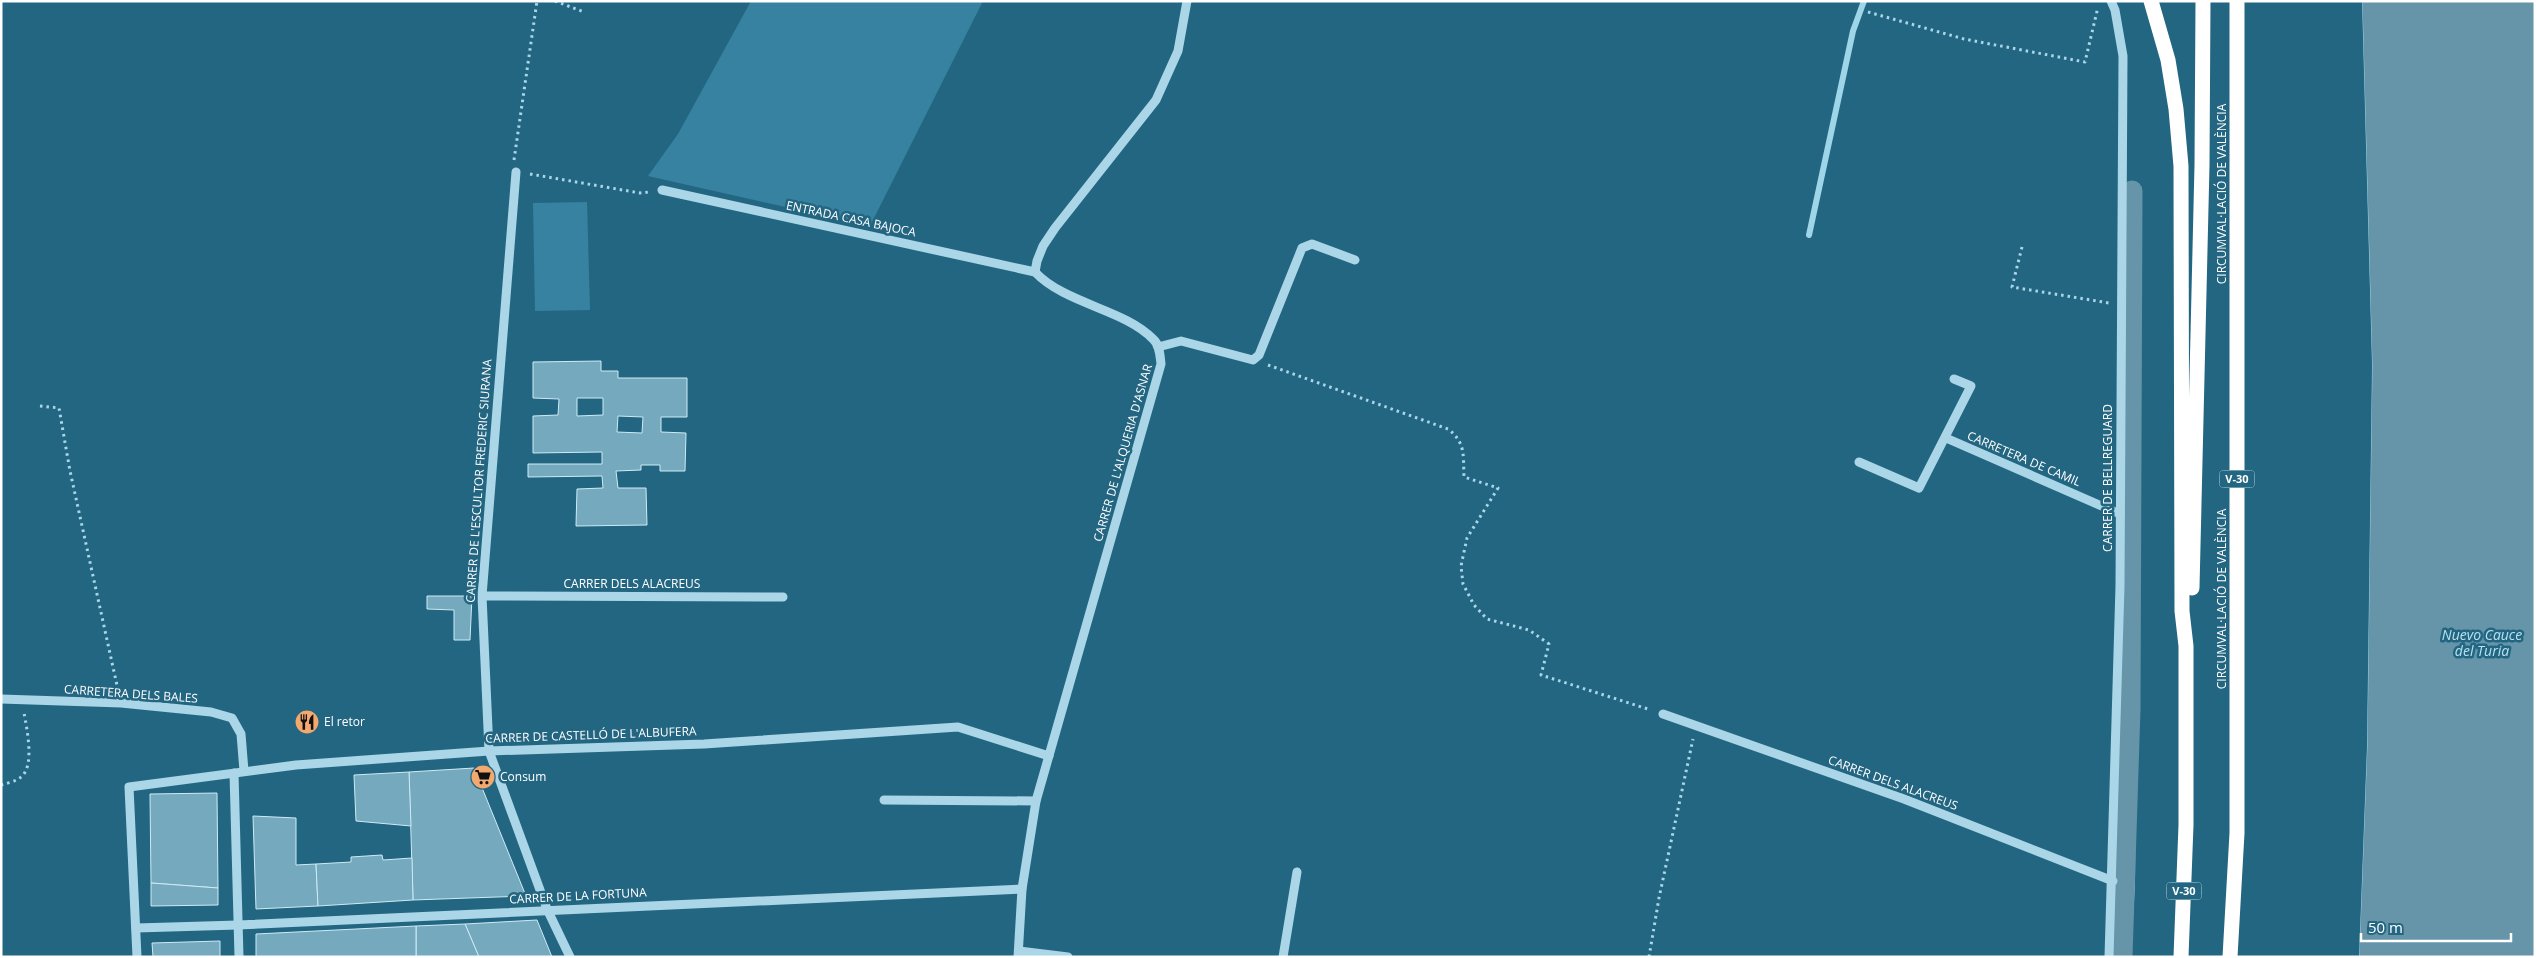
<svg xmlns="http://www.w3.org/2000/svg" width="2536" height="958" viewBox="0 0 2536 958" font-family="'Open Sans',sans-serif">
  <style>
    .green { fill: #3782a0 }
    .water { fill: #6694a8; stroke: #9ed5e9 }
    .pier { fill: #236682 }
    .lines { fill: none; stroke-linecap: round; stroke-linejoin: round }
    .stream { stroke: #9ed5e9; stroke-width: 6 }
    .canal { stroke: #6694a8; stroke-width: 21 }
    .building { fill: #74a9be; stroke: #ceebf6; fill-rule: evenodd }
    .path { stroke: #aad6e8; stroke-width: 3; stroke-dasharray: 2.5 4; stroke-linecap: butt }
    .minor { stroke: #aad6e8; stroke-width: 9 }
    .highway { stroke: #fff; stroke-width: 15 }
    .labels { text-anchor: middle; stroke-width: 5; stroke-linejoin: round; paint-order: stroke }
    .shield { fill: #236682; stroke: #bdd1da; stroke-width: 1 }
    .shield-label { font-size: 11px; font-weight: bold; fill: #fff }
    .street-label { font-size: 12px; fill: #fff; stroke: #236682 }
    .poi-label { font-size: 12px; fill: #fff; stroke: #236682; text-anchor: start }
    .water-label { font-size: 14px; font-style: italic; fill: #bae1f0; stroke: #236682 }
  </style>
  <rect width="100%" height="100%" fill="#236682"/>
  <g class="green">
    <path d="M751,1H983L870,226L648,176L678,134Z"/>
    <path d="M587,202L590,310L535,311L533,203Z"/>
  </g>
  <path class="water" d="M2362,1H2535V957H2359L2367,746L2372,365Z"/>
  <path class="pier" d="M2359,1H2362L2372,365L2367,746L2359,957H2356L2364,746L2370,365Z"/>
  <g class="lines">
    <g class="stream">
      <path d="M1809,235L1853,31L1864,1"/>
      <path d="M2128,957L2132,883L2137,192"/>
    </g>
    <path class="canal" d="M2122,957L2130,709L2132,191"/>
  </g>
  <g class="building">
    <path d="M601,361V371H618V378H687V417H661V432L686,433L685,471H660V465H641V470L616,471L618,488H646L647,525L576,526L577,489L603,488L602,476L528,477V464H602V452L533,453V416L558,415L559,399L533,398V362ZM577,398H603V415L577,416ZM618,416L643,417L642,433L617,432Z"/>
    <path d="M427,596H472L470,640H454V610L427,609Z"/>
    <path d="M474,768L526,896L413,900L409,772Z"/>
    <path d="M409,772L411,826L356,821L354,775Z"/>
    <path d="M217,793L218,888L151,883L150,794Z"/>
    <path d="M253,816L296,818V865L316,864L318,906L256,909Z"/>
    <path d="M382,855L383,860L412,858L413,900L318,906L316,864L351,862V857Z"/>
    <path d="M151,883L218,888V905L151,906Z"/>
    <path d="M537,920L552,957H479L465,924Z"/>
    <path d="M465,924L479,957H416V926Z"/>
    <path d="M416,926V957H256V934Z"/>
    <path d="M220,941V957H153L152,943Z"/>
  </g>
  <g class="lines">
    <g class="path">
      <path d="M555,1L584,12"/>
      <path d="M1868,12L1964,39L2085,62L2098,7"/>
      <path d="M514,160L537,1"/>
      <path d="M530,174L640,193L649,192"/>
      <path d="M2022,247L2012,287L2109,303"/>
      <path d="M1268,365L1448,429C1466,443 1463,455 1464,477L1498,488L1467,538L1461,566L1463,584L1474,605L1487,619L1529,630L1549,644L1541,675L1651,710"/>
      <path d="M40,406L59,408L70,471L118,690"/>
      <path d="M1,785C8,783 18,781 23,775C34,763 27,729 24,713"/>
      <path d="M1649,957L1659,898L1693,739"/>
    </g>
    <g class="minor">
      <path d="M516,172L482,596L489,751L547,909L570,957"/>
      <path d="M662,190L1035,272"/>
      <path d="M1158,347L1181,341L1253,360L1259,355L1302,248L1312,244L1355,260"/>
      <path d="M1946,438L2120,514"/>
      <path d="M1859,462L1919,488L1971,386L1954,379"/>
      <path d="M482,596L783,597"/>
      <path d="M1,699L121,703L211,712L232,718L241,734L244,771"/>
      <path d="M1663,714L1904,799L2113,881"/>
      <path d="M234,773L239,957"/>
      <path d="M884,800L1036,801"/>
      <path d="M136,928L238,925L1022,889"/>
      <path d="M1019,951L1068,957"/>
      <path d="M137,957L129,787L296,765L489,751L704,744L958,727L1049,756"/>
      <path d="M1018,957L1022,889L1036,801L1161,364C1160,356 1160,345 1153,339C1124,309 1065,304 1035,272L1037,261L1043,246L1055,228L1156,100L1178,51L1187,1"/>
      <path d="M1283,957L1297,872"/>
      <path d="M2109,957L2120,586L2123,56L2115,10L2111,1"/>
    </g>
    <g class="highway">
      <path d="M2151,1L2168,60L2176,109L2181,166L2182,611L2186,646V825L2181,957"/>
      <path d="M2192,588L2202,165L2203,1"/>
      <path d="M2230,957L2237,833V1"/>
    </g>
  </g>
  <defs>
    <symbol id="restaurant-disc" viewBox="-11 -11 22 22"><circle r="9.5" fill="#f3a86d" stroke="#236682"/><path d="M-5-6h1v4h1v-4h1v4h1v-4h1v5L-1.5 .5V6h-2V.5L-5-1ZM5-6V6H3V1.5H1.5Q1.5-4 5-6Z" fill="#111"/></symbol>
    <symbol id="supermarket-disc" viewBox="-11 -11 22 22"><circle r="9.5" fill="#f3a86d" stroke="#236682"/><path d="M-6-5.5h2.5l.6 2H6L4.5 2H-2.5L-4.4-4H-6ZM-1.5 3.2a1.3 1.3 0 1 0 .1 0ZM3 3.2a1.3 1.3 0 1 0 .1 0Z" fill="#111"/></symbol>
  </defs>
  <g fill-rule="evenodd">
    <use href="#restaurant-disc" x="293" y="708" width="28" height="28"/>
    <use href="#supermarket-disc" x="469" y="763" width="28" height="28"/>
  </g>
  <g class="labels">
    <g class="shield">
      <rect x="2219.5" y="470.5" width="35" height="17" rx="4"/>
      <rect x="2166.5" y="882.5" width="35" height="17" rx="4"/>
    </g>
    <g class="shield-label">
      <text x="2237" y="483">V-30</text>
      <text x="2184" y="895">V-30</text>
    </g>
    <g class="street-label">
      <text transform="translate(2222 194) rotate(-90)" y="4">CIRCUMVAL·LACIÓ DE VALÈNCIA</text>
      <text transform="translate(851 219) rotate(12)" y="4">ENTRADA CASA BAJOCA</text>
      <text transform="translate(1123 453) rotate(-74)" y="4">CARRER DE L'ALQUERIA D'ASNAR</text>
      <text transform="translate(2024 459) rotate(23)" y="4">CARRETERA DE CAMIL</text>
      <text transform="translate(2108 478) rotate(-90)" y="4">CARRER DE BELLREGUARD</text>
      <text transform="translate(479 481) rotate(-86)" y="4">CARRER DE L'ESCULTOR FREDERIC SIURANA</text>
      <text x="632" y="588">CARRER DELS ALACREUS</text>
      <text transform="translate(2222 599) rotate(-90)" y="4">CIRCUMVAL·LACIÓ DE VALÈNCIA</text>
      <text transform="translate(131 694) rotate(4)" y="4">CARRETERA DELS BALES</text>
      <text transform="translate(591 735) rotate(-2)" y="4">CARRER DE CASTELLÓ DE L'ALBUFERA</text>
      <text transform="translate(1893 783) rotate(20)" y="4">CARRER DELS ALACREUS</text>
      <text transform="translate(578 896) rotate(-3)" y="4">CARRER DE LA FORTUNA</text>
    </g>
    <g class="poi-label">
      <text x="324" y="726">El retor</text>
      <text x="500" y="781">Consum</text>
    </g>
    <g class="water-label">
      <text x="2482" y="640">Nuevo Cauce<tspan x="2482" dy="16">del Turia</tspan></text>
    </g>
  </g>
  <rect width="2536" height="958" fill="none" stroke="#ffffff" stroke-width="5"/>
  <path d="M2361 933v8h150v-8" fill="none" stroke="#ffffff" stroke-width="2.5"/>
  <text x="2368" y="933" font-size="15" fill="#ffffff" stroke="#236682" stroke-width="4" paint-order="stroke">50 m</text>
</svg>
